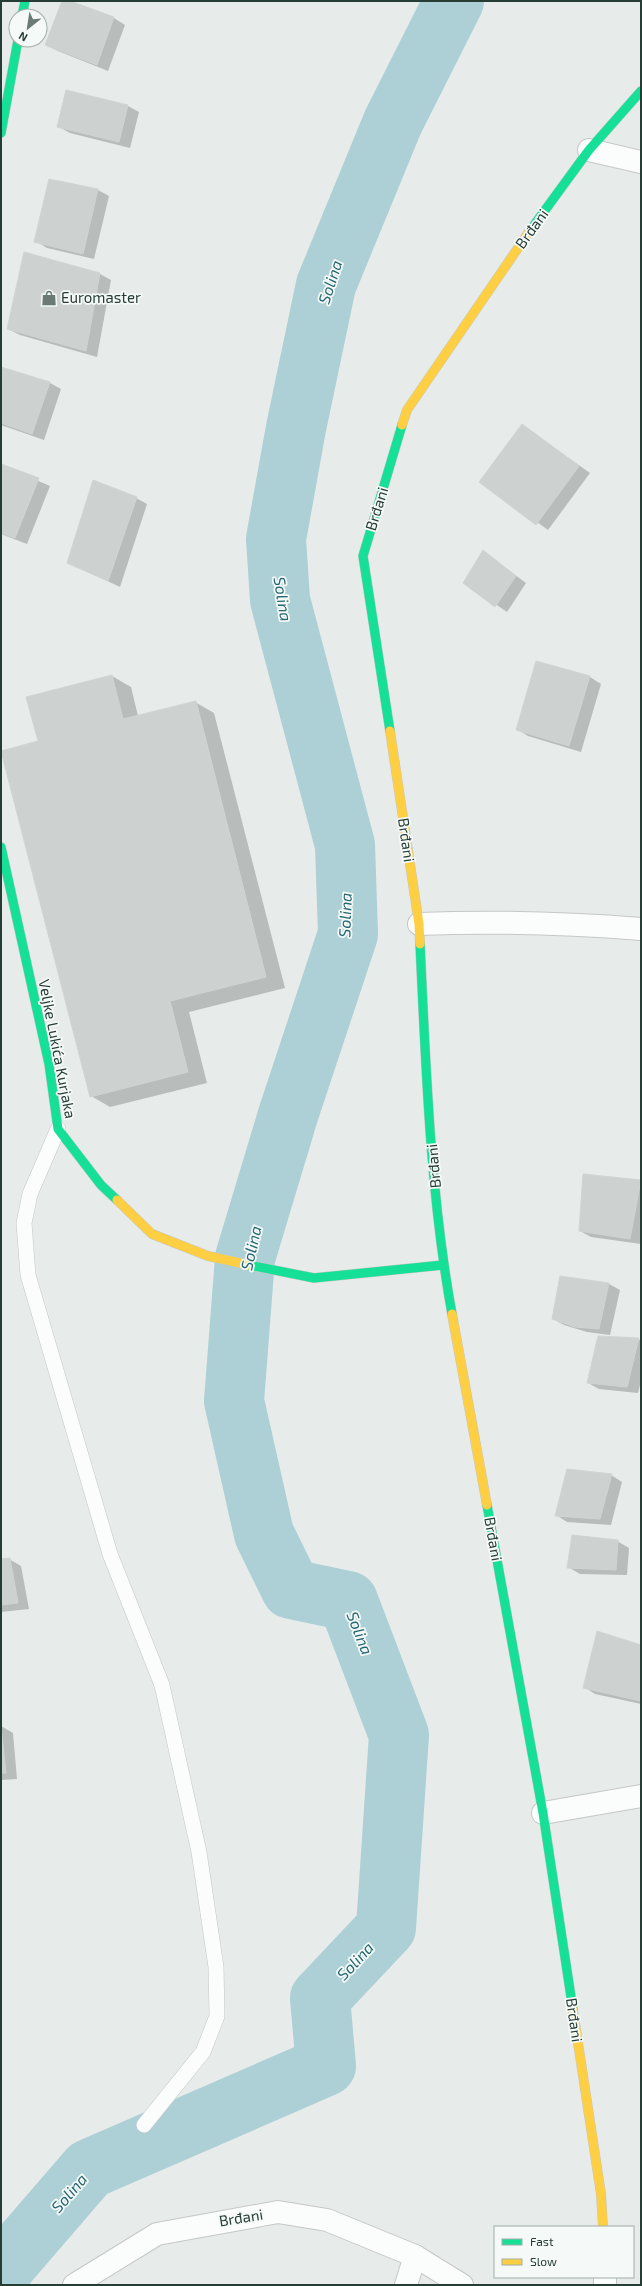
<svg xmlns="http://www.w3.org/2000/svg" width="642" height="2286" viewBox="0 0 642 2286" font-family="'Exo 2',sans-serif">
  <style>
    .shadow { fill: #0003 }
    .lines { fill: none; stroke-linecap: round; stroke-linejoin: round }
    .river { stroke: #acd0d5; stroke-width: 60 }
    .building { fill: #cdd2d0; stroke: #d0d4d2 }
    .lane-casing { stroke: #c4c8c6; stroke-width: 16 }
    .street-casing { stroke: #c4c8c6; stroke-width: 24 }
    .fast-casing { stroke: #c2c8c6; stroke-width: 10 }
    .slow-casing { stroke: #c2c8c6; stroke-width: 10 }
    .lane { stroke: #fbfcfc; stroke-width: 15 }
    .street { stroke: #fbfcfc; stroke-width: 22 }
    .fast { stroke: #16e098; stroke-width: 9 }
    .slow { stroke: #ffcf43; stroke-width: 9 }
    .labels { text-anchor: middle; stroke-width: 3.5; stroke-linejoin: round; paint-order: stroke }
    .street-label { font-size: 15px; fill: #263d36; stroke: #f5f9f7 }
    .poi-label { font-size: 15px; fill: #263d36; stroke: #f5f9f7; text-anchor: start }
    .water-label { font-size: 16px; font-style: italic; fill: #256873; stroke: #f5f9f7 }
  </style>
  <rect width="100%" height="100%" fill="#e7ebe9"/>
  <g class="shadow">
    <path d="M63,1L114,18L125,25L108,71L58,51L46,45Z"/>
    <path d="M128,106L139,112L130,148L70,133L59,127Z"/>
    <path d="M98,190L109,196L94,259L47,248L36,241Z"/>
    <path d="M100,274L111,280L97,357L20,335L8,329Z"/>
    <path d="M1,368L50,383L61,389L44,440L1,425Z"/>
    <path d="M522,425L590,473L548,530L480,481Z"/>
    <path d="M1,465L50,486L27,544L1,534Z"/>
    <path d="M136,498L147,504L120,587L69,563Z"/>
    <path d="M484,552L526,583L507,612L465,583Z"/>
    <path d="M112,676L131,687L138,716L195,702L214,713L285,988L189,1012L207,1083L110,1107L91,1096L39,742Z"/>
    <path d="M590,677L601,684L581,752L528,736L517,729Z"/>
    <path d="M584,1175L641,1181V1244L591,1237L580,1231Z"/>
    <path d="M561,1277L609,1284L620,1290L610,1335L587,1332L564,1325L553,1319Z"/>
    <path d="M599,1337L641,1340V1381L638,1393L599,1389L588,1383Z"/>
    <path d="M611,1475L622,1482L611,1525L567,1522L556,1515Z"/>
    <path d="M617,1541L629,1548L627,1575L580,1574L568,1567Z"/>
    <path d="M9,1559L21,1566L29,1609L1,1612V1560Z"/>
    <path d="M641,1646V1704L595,1694L584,1687Z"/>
    <path d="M1,1726L13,1733L17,1779L1,1780Z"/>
  </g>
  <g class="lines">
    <path class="river" d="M1,2271L89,2169L326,2066L320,1998L386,1928L399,1735L348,1601L291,1589L264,1534L234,1401L245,1258L288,1115L348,934L345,845L280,600L276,539L296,428L326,285L393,122L454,1"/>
  </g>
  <g class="building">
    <path d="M62,1H70L114,17L97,65L45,45Z"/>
    <path d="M66,90L128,105L119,142L57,127Z"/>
    <path d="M49,179L98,189L83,254L34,242Z"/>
    <path d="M24,252L100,273L86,351L7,329Z"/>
    <path d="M1,367L50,382L32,434L1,423Z"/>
    <path d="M522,424L579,466L536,525L479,482Z"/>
    <path d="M1,464L39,478L15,538L1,533Z"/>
    <path d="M93,480L137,497L108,581L67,563Z"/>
    <path d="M483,550L516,576L495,607L463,583Z"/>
    <path d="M536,661L590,676L569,746L516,730Z"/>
    <path d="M112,675L123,719L196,701L266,977L170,1001L188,1072L90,1097L1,751L38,741L26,697Z"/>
    <path d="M583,1174L641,1180L630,1239L579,1231Z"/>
    <path d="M560,1276L609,1283L599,1329L575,1327L552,1319Z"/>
    <path d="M598,1336L639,1338L627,1387L587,1383Z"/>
    <path d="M567,1469L612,1474L600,1519L555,1516Z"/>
    <path d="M572,1535L618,1540L616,1570L567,1568Z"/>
    <path d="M10,1558L18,1603L1,1605V1559Z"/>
    <path d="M597,1631L641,1645V1701L583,1688Z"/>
    <path d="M1,1725L6,1773H1Z"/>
  </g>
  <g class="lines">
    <defs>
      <path id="lane" d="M58,1129L30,1194L24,1223L28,1275L110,1554L162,1685L199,1852L216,1967L217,2016L203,2052L144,2125"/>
      <g id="street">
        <path d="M589,150L641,162"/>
        <path d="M419,924C493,921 567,923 641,929"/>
        <path d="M543,1813L641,1796"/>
        <path d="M605,2277V2285"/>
        <path d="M74,2285L157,2234L278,2212L327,2220L415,2256L462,2285"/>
        <path d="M406,2285L415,2256"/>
      </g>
      <g id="fast">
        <path d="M22,16L25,1"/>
        <path d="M1,133L18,40"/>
        <path d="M529,232L589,150L641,91"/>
        <path d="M390,731L363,556L402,425"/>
        <path d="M1,847L49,1064L58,1129L101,1185L117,1200"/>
        <path d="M420,944C426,1068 430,1193 452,1314"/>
        <path d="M249,1265L314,1278L443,1265"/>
        <path d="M487,1505L543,1813L573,2010"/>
      </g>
      <g id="slow">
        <path d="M402,425L407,410L529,232"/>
        <path d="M390,731L419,924L420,944"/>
        <path d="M117,1200L152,1234L208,1256L249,1265"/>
        <path d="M452,1314L487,1505"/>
        <path d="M573,2010L601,2194L603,2227"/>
      </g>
    </defs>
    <use href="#lane" class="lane-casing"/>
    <use href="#street" class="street-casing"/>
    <use href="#fast" class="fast-casing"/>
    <use href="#slow" class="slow-casing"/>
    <use href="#lane" class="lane"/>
    <use href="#street" class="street"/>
    <use href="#fast" class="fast"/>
    <use href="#slow" class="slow"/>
  </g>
  <defs>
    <symbol id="shop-bare" viewBox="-9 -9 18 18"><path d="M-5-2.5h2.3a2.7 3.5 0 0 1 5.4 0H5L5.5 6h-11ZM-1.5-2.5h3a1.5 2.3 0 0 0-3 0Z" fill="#6a7a75" stroke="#f5f9f7" stroke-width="2.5" paint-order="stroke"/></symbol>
  </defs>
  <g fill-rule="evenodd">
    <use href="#shop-bare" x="38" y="287" width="22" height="22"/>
  </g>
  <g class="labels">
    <g class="street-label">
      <text transform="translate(532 229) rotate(-54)" y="5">Brđani</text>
      <text transform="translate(377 509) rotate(-73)" y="5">Brđani</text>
      <text transform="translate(406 840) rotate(82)" y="5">Brđani</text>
      <text transform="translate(57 1049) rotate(79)" y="5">Veljke Lukića Kurjaka</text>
      <text transform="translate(434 1166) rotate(-95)" y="5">Brđani</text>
      <text transform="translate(493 1539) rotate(80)" y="5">Brđani</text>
      <text transform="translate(574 2020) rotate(82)" y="5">Brđani</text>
      <text transform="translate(241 2218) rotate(-9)" y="5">Brđani</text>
    </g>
    <g class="poi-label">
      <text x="61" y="303">Euromaster</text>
    </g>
    <g class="water-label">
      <text transform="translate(330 282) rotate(-72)" y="6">Solina</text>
      <text transform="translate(283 599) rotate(81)" y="6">Solina</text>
      <text transform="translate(345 915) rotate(-88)" y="6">Solina</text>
      <text transform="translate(251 1248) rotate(-77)" y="6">Solina</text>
      <text transform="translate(360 1633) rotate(69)" y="6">Solina</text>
      <text transform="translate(355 1961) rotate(-47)" y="6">Solina</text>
      <text transform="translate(69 2193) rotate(-49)" y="6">Solina</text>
    </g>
  </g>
  <rect width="642" height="2286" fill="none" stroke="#263d36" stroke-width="4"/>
  <rect x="494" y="2226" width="140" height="52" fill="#f5f9f7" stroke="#a2aeaa"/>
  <rect x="502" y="2239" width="20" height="6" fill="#16e098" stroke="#a2aeaa"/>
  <text x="530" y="2246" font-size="12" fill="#263d36">Fast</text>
  <rect x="502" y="2259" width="20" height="6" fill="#ffcf43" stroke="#a2aeaa"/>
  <text x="530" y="2266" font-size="12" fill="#263d36">Slow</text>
  <g transform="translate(28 28) rotate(210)"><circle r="19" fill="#f5f9f7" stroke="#a2aeaa"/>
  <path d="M0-3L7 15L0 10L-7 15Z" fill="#6a7a75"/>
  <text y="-6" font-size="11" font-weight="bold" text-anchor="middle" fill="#263d36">N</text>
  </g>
</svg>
